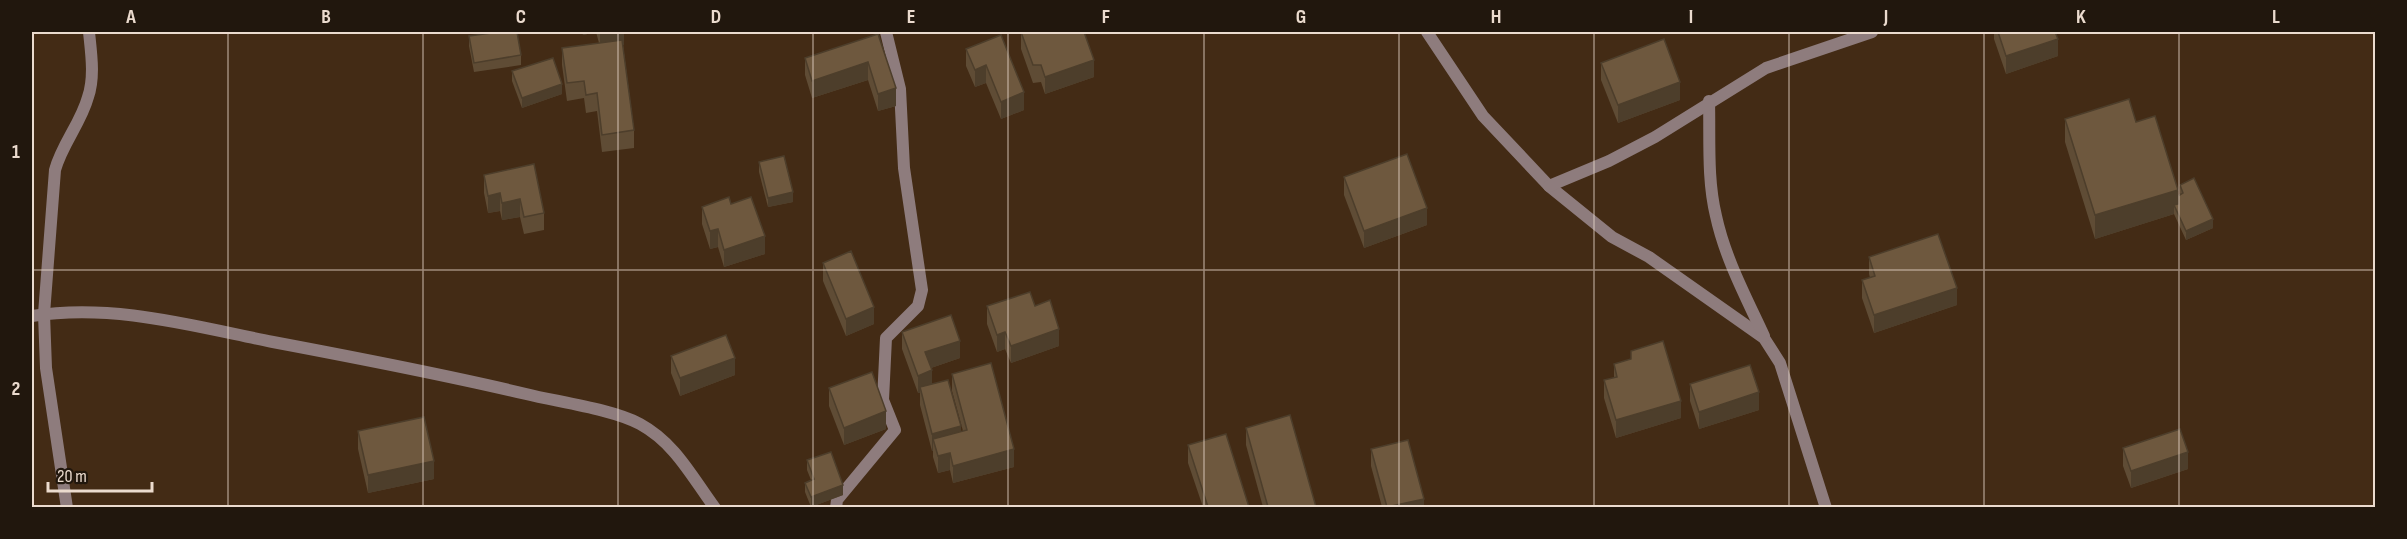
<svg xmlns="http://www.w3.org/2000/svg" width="2407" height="539" viewBox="0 0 2407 539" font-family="'Sofia Sans Condensed',sans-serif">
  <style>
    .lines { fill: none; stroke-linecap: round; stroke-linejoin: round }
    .street { stroke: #8e7c7d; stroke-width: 12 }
    .wall { fill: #5f4c35 }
    .shaded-wall { fill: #4d3e2b }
    .building { fill: #6e583e; stroke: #4d3e2b; stroke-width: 1.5 }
    .grid { fill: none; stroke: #ebdbce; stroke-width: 1.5; stroke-opacity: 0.55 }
    .neatline { fill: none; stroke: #ebdbce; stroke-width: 2 }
    .grid-label { font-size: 20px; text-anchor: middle; font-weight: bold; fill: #ebdbce }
  </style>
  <rect width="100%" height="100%" fill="#432b15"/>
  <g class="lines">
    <g class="street">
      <path d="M1427,32L1483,116L1549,186L1612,237L1649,257L1764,338L1780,363L1826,508"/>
      <path d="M1709,101C1710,139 1707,179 1716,216C1725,258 1746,297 1764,336"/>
      <path d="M1549,186L1609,161L1655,137L1766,68L1872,32"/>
      <path d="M32,316C113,303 193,326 273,342C358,358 442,374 526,394C558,402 612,409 640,424C675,443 692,477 715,508"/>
      <path d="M67,508L46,368L44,314L55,170C62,144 81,123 88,97C95,77 91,52 89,32"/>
      <path d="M836,508L837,500L895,430L883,400L886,338L918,306L922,290L904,168L900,89L886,32"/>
    </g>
  </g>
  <g class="wall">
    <path d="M582,32H624L623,45L634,130V148L602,152L597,111L586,113L584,98L567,101L562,65V48L599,43L596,32L583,35Z"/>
    <path d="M1021,32L1094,77L1045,94L1041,82L1033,83L1021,49Z"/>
    <path d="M1994,32H2055L2058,56L2006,74L1994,39Z"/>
    <path d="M878,34L896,106L878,111L868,80L812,98L805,75V58Z"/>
    <path d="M1001,35L1024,110L1001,119L986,83L975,87L966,66V49Z"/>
    <path d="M469,36L521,55V65L474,72L469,46Z"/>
    <path d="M1601,63L1680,100L1618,123L1601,80Z"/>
    <path d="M512,71L562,94L522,108L512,81Z"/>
    <path d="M2065,119L2136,122L2178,196L2180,195V185L2213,228L2186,240L2174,214L2095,239L2065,142Z"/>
    <path d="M759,162L793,202L768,207L759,172Z"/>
    <path d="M484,175L544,213V230L524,234L520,217L502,220L500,211L488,213L484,193Z"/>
    <path d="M1344,177L1427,225L1364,248L1344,195Z"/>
    <path d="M731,204L765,254L724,267L718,247L710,249L702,224V207Z"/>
    <path d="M1869,257L1957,305L1874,333L1862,298V280L1870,278L1869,274Z"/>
    <path d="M823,263L874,324L846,336L823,281Z"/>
    <path d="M987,306H1035L1059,346L1011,363L1005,349L997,352L987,324Z"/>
    <path d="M902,332L960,358L931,368L932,384L961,432L963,431L952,391V374L1014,467L953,483L950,470L938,473L933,457V451H932L920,405V393H918L902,349Z"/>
    <path d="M671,356L735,375L680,396L671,373Z"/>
    <path d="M1614,364L1681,418L1616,438L1604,398V380L1614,378Z"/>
    <path d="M1690,384L1759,410L1699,429L1690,401Z"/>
    <path d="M829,388L886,429L844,445L829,406Z"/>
    <path d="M1246,428L1316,507H1263L1246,445Z"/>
    <path d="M358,431L434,479L368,493L358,449Z"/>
    <path d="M1188,445L1249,507H1203L1188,463Z"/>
    <path d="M2123,448L2188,469L2131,488L2123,466Z"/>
    <path d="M1371,449L1424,507H1382L1371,466Z"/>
    <path d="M807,460L843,495L811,507L805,492V483L811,480L807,470Z"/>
  </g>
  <g class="shaded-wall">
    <path d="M583,32H596L583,35Z"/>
    <path d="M607,32H624V45L600,51V33Z"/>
    <path d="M2058,39V56L2006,74V56Z"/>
    <path d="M1094,60V77L1045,94V77Z"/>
    <path d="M868,62V80L812,98V81Z"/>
    <path d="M986,65V83L975,87V70Z"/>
    <path d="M1680,82V100L1618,123V105Z"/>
    <path d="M562,84V94L522,108V98Z"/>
    <path d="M896,88V106L878,111V94Z"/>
    <path d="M1024,92V110L1001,119V102Z"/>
    <path d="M2178,190V212L2174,205V214L2095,239V215Z"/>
    <path d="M793,192V202L768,207V198Z"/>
    <path d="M500,193V211L488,213V196Z"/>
    <path d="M520,199V217L502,220V203Z"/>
    <path d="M1427,208V225L1364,248V231Z"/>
    <path d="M2213,219V228L2186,240V231Z"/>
    <path d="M718,229V247L710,249V231Z"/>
    <path d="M765,236V254L724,267V250Z"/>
    <path d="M1957,288V305L1874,333V315Z"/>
    <path d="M874,307V324L846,336V319Z"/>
    <path d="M1059,329V346L1011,363V346Z"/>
    <path d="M1005,332V349L997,352V335Z"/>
    <path d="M960,341V358L925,370V352Z"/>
    <path d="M735,358V375L680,396V378Z"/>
    <path d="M932,370V388L920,387V393H918V376Z"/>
    <path d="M1759,392V410L1699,429V412Z"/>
    <path d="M1681,401V418L1616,438V420Z"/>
    <path d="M886,411V429L844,445V428Z"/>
    <path d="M961,426V444L933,439V451H932V434Z"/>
    <path d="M1014,449V467L953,483V466Z"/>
    <path d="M2188,452V469L2131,488V471Z"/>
    <path d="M950,453V470L938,473V456Z"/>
    <path d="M434,461V479L368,493V475Z"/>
    <path d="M843,485V495L811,507V497Z"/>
    <path d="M1424,499V507H1388Z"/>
  </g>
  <g class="building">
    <path d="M499,32H517L521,55L474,63L469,36Z"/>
    <path d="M1021,32H1084L1094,60L1045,77L1041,65H1033Z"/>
    <path d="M1998,32H2055L2058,39L2006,56Z"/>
    <path d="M878,34L896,88L878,94L868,62L812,81L805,58Z"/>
    <path d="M1001,35L1024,92L1001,102L986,65L975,70L966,49Z"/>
    <path d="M1664,39L1680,82L1618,105L1601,63Z"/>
    <path d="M622,40L634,130L602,135L597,93L586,95L584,81L567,83L562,48Z"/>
    <path d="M553,58L562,84L522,98L512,71Z"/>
    <path d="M2129,99L2136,122L2155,116L2178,190L2095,215L2065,119Z"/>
    <path d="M1407,154L1427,208L1364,231L1344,177Z"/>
    <path d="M784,156L793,192L768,198L759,162Z"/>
    <path d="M534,164L544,213L524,217L520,199L502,203L500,193L488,196L484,175Z"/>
    <path d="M2194,178L2213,219L2186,231L2174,205L2178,204V196L2183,193L2180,185Z"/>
    <path d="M729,197L731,204L751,197L765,236L724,250L718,229L710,231L702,207Z"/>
    <path d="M1938,234L1957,288L1874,315L1862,280L1875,276L1869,257Z"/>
    <path d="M851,251L874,307L846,319L823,263Z"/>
    <path d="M1030,292L1035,306L1050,300L1059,329L1011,346L1005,332L997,335L987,306Z"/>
    <path d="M951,315L960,341L925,352L932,370L918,376L902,332Z"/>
    <path d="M726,335L735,358L680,378L671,356Z"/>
    <path d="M1663,341L1681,401L1616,420L1604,380L1617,377L1614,364L1631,359V351Z"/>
    <path d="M991,363L1014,449L953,466L950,453L938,456L933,439L967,430L952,374Z"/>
    <path d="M1750,365L1759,392L1699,412L1690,384Z"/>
    <path d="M872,372L886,411L844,428L829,388Z"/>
    <path d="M948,380L961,426L932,434L920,387Z"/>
    <path d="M1290,415L1316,507H1268L1246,428Z"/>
    <path d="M424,417L434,461L368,475L358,431Z"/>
    <path d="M2180,429L2188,452L2131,471L2123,448Z"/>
    <path d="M1226,434L1249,507H1208L1188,445Z"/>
    <path d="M1408,440L1424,499L1387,507L1371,449Z"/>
    <path d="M831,452L843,485L811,497L805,483L814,479L807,460Z"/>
  </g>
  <path class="grid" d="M228,32V508M423,32V508M618,32V508M813,32V508M1008,32V508M1204,32V508M1399,32V508M1594,32V508M1789,32V508M1984,32V508M2179,32V508M32,270H2376"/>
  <rect width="2407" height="539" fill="none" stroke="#21170d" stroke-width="66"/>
  <path d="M48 482v9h104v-9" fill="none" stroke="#ebdbce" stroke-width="3"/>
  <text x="57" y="482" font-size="18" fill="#ebdbce" stroke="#21170d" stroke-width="4.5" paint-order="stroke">20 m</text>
  <rect x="33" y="33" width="2341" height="473" class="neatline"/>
  <g class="grid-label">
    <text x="131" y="23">A</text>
    <text x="326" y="23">B</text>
    <text x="521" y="23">C</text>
    <text x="716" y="23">D</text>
    <text x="911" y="23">E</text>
    <text x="1106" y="23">F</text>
    <text x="1301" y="23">G</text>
    <text x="1496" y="23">H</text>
    <text x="1691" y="23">I</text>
    <text x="1886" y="23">J</text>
    <text x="2081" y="23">K</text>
    <text x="2276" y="23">L</text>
    <text x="16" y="158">1</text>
    <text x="16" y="395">2</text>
  </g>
</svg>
